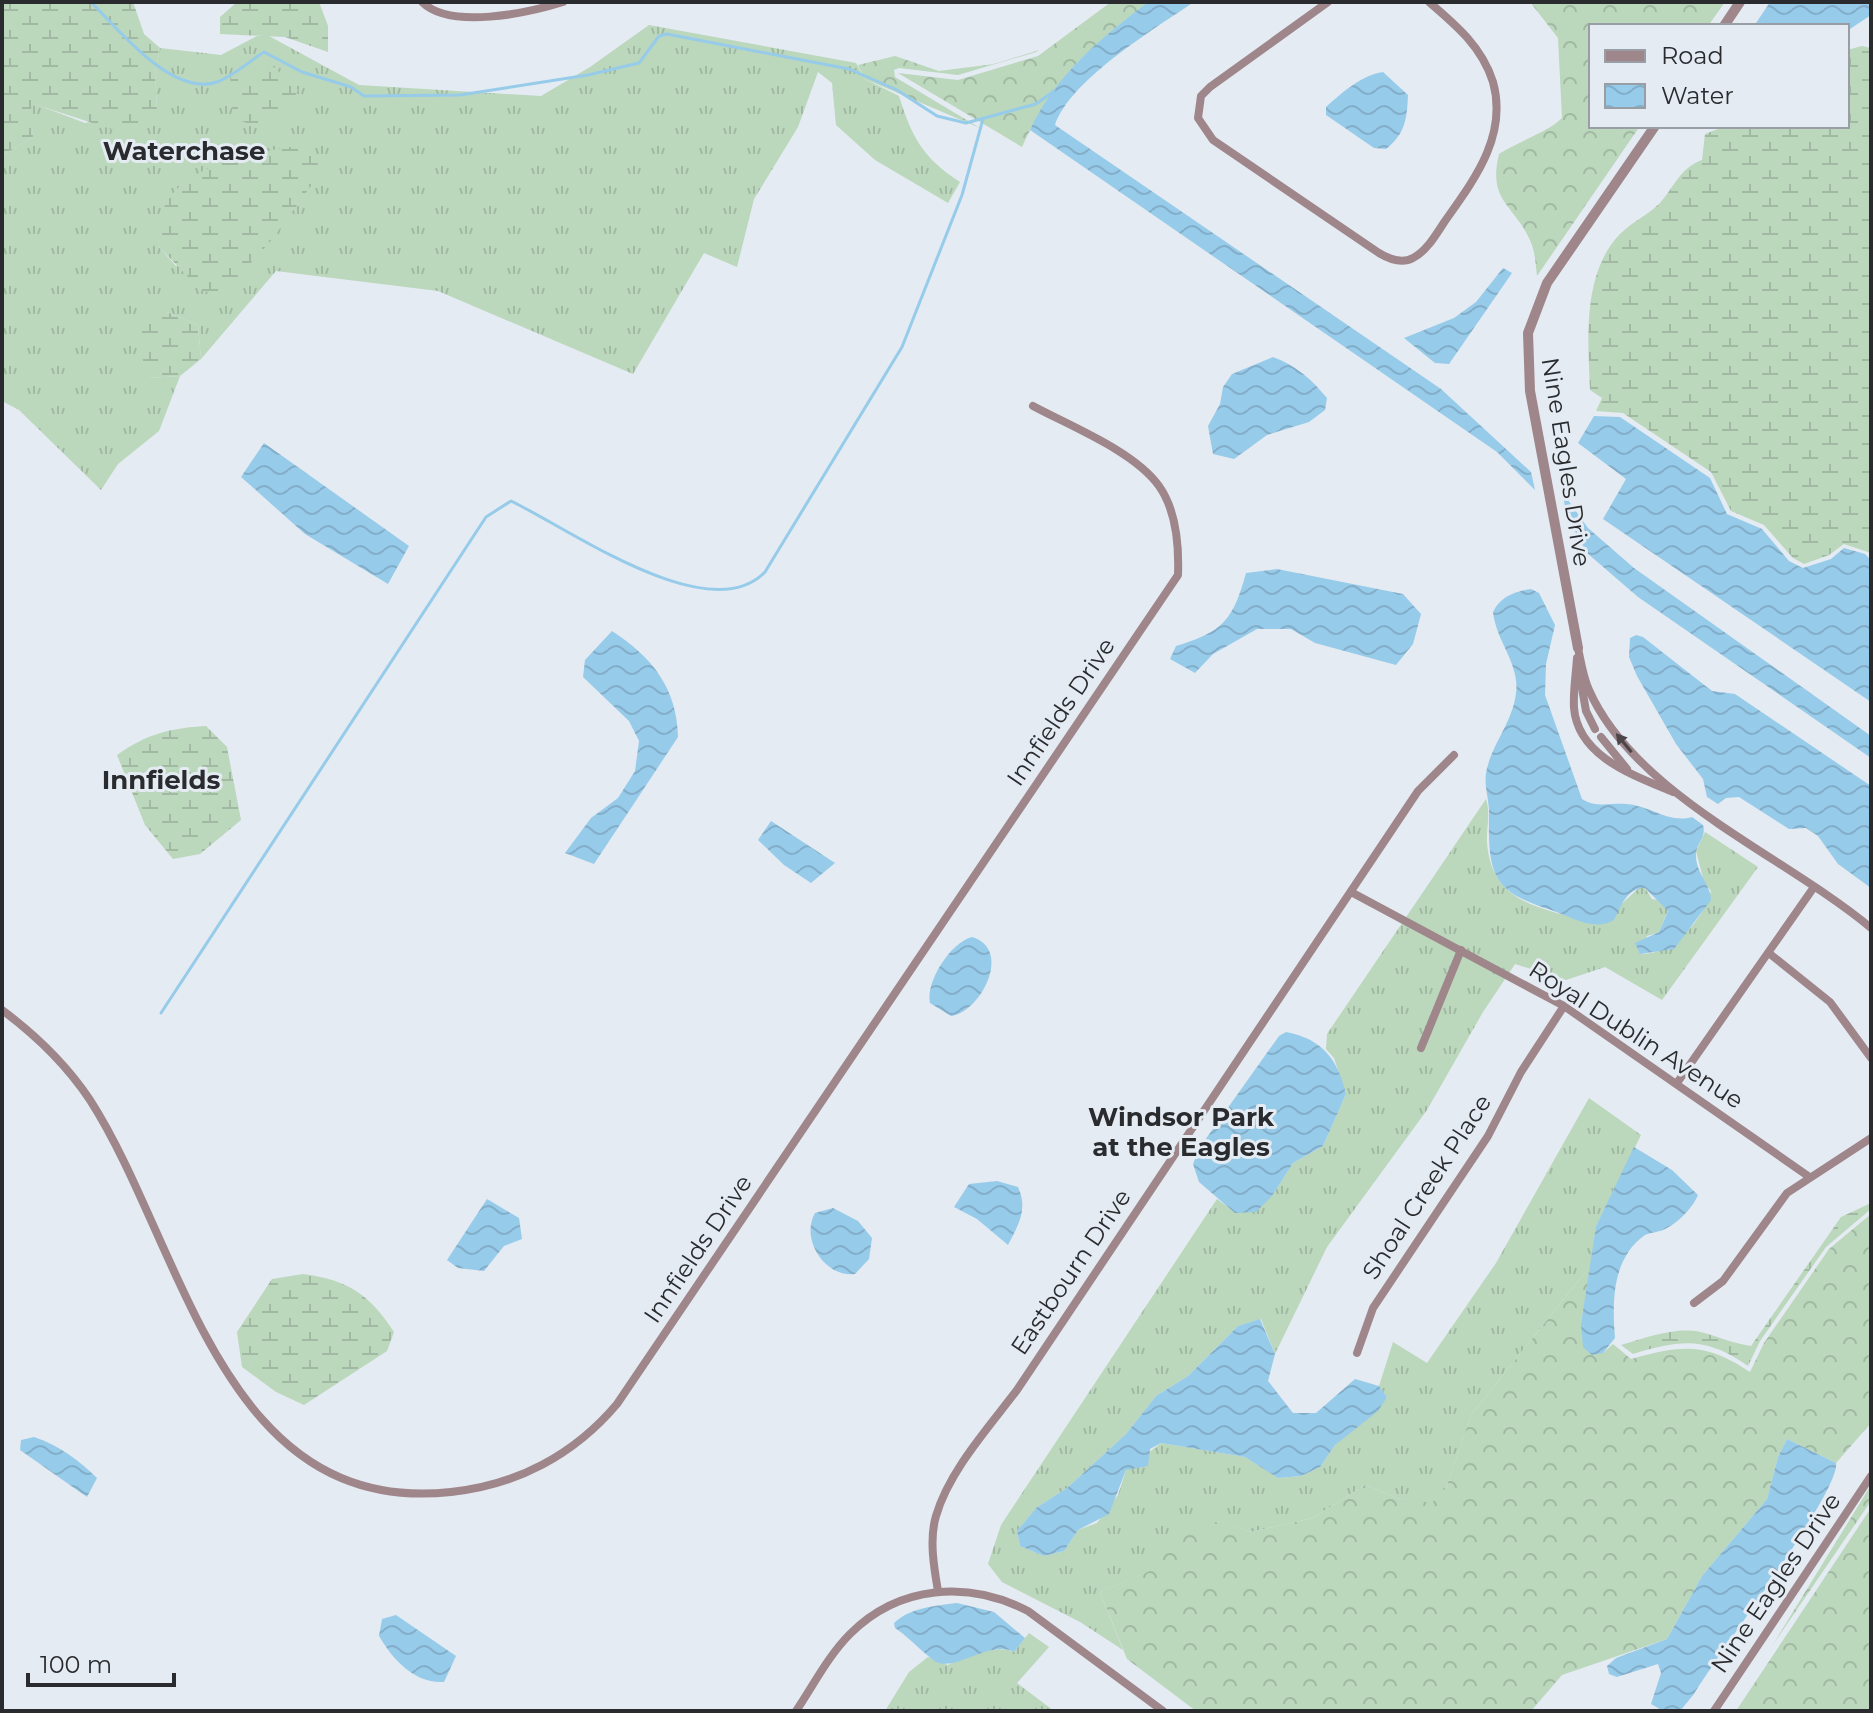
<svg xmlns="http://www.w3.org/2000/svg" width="1873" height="1713" viewBox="0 0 1873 1713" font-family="Montserrat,sans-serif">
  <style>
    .grass { fill: url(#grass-tufts); fill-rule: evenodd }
    .forest { fill: url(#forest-crowns) }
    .wetland { fill: url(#wetland-marsh) }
    .water { fill: url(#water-waves) }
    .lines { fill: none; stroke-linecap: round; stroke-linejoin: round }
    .stream { stroke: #97cbea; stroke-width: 3 }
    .minor { stroke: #9f868a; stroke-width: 8 }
    .tertiary { stroke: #9f868a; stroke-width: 10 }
    .oneway { fill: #4c464a }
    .labels { text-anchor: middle; stroke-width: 6; stroke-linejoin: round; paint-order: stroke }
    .street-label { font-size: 24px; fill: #292b2e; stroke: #e4ebf2 }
    .neighbourhood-label { font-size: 26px; font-weight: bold; fill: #292b2e; stroke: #e4ebf2 }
  </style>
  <defs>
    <pattern id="grass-tufts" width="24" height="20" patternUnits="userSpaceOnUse" patternTransform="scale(2)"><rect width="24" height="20" fill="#bbd7bc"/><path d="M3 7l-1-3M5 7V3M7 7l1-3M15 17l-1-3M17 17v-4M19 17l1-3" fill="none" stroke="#a1b9a2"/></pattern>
    <pattern id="forest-crowns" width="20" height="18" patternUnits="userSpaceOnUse" patternTransform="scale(2)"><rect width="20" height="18" fill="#bbd7bc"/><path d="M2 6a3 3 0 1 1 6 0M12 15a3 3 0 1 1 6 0" fill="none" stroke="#a1b9a2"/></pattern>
    <pattern id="wetland-marsh" width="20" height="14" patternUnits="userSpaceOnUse" patternTransform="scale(2)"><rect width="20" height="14" fill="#bbd7bc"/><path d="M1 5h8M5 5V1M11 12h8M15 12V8" fill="none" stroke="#a1b9a2"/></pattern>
    <pattern id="water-waves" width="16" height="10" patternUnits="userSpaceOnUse" patternTransform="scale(2)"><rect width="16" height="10" fill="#97cbea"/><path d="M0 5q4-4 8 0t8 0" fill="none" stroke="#82aec9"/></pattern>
  </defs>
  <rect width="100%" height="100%" fill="#e4ebf2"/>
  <g class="grass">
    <path d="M649,25L856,63L865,79L899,96C912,138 923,158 960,182L948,203L875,160L836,125L832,83L818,72L798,127L754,199L737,267L704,253L633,374L438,291L276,271L201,359L198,325L167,312L148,378L180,376L159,431L118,464L101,490L19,410L2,401V156L33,137L30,102L85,123L157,111L155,73L160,48L221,55L257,36H269L359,85L541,96L590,67ZM291,208L270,242L176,266L158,246L161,216Z"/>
    <path d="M1486,799C1491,815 1486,827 1487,843C1492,903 1539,907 1586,921L1616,909L1640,887L1645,888L1652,899L1663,901L1668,910L1659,932L1647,936L1641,954C1673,955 1704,919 1711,891L1704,882L1696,851L1705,832L1758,867L1662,1000L1605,967L1566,980L1515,964L1483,1012L1427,1110L1327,1247L1275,1354L1261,1319L1238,1326L1188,1376L1156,1396L1126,1434L1067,1488L1036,1508L1017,1531L1020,1546L1044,1556L1064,1551L1078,1530L1097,1523L1118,1495L1126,1470L1161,1443L1245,1457L1278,1478L1301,1476L1320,1467L1335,1445L1387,1397L1379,1386L1393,1342L1427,1363L1496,1263L1589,1098L1641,1135L1596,1226L1591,1265L1471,1415L1446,1488L1432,1504L1397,1498L1365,1485L1313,1518L1251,1532L1218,1521L1160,1567L1100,1592L1123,1650L1080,1622L1002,1582L988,1564L1001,1525L1217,1199L1235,1212L1272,1196L1293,1163L1323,1146L1346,1094L1334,1058L1326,1049L1327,1034Z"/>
    <path d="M1029,1633L1049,1647L1017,1683L1054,1711H885L909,1672L928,1657L948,1665C965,1656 996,1644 1014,1652Z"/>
  </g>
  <g class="forest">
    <path d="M1111,2H1148C1087,50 1056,75 1022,147L898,73L958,80L1038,56Z"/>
    <path d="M1530,2H1725L1708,26H1591V126H1640L1537,276C1536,266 1535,254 1532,245C1516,204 1487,203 1499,154C1519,141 1548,132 1562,118L1558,38Z"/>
    <path d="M1039,50L1036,52L958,75L899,68L894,70L895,77L980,128L865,79L858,65L895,56L939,71L994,64Z"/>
    <path d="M1871,1214V1423L1836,1463L1787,1439L1778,1457L1767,1499L1702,1576L1667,1639L1562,1675L1531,1711H1196L1127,1659L1100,1592L1159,1567L1168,1539L1219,1521L1251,1532L1313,1518L1365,1485L1397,1498L1432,1503L1446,1488L1471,1415L1591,1265L1581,1324L1603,1353L1613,1344L1631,1359C1682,1345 1705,1342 1750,1372L1764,1343L1829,1249Z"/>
    <path d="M1871,1485V1501L1772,1646Z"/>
    <path d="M1871,1508V1711H1736Z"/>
  </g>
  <g class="wetland">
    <path d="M2,2H133L144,34L160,48L155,73L157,111L140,130L120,132L31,103L33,137L2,156Z"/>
    <path d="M237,2H319L328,26V52L285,37L220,34V17Z"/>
    <path d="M1862,46L1871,48V553L1844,544L1829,555L1804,564L1793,558L1764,525L1731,511L1711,472L1623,413L1596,411L1602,398L1590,390C1588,341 1582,273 1620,234C1632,222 1648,215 1660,203C1675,186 1680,168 1702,160L1705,134L1726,126H1847V50Z"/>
    <path d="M274,67L298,90L285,115L258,127L233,118L230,75Z"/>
    <path d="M286,147L311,148L321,172L270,242L222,294L202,291L158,246C159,237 158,224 161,215C178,165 241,158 286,147Z"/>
    <path d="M167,312L198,325L201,359L180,376L148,378L135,332Z"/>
    <path d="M206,726L227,747L241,820L200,854L173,859L145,825L117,755C146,734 171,728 206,726Z"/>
    <path d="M1871,1203V1209L1826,1247L1760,1341L1748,1366C1705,1336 1680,1340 1633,1354L1621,1345C1644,1338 1672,1328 1696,1331C1713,1334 1729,1343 1751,1346L1841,1217Z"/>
    <path d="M303,1274C348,1280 369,1294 394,1332L387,1351L304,1405L276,1392L242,1367L237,1332L272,1279Z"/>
  </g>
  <g class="water">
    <path d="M1148,2H1194C1154,29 1070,80 1055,125L1441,389L1531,472L1535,490L1497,452L1030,130C1056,74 1100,39 1148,2Z"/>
    <path d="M1770,2H1871V15L1847,31V26H1754Z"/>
    <path d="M1383,72L1408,95C1407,119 1405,134 1386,149L1374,148L1326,115V107C1342,93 1361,75 1383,72Z"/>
    <path d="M1503,268L1512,273L1449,364L1435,363L1404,338L1454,318L1476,302Z"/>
    <path d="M1273,357C1297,366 1311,379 1327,398L1325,410L1309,422L1267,435L1234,459L1213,454L1208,426L1220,404L1223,387L1232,374Z"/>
    <path d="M1594,416L1620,417L1710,478L1727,514L1762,529L1789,561L1803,568L1831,559L1844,548L1865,554L1871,560V702L1603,519L1626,479L1578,443Z"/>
    <path d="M264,443L409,546L388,584L305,534L241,477Z"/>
    <path d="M1563,493L1588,528L1634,568L1871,736V758L1638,597L1587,553L1566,515Z"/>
    <path d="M1277,569L1403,594L1421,614L1413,644L1396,665L1315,643L1291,629H1257L1213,654L1195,673L1170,659L1176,646C1223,632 1233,620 1246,573Z"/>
    <path d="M1531,589L1539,593L1555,625L1546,664L1545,695L1582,799C1596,808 1610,803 1626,804C1649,805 1669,824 1692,817L1703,825C1707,839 1695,843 1696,856C1696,873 1711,885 1711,900L1674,949L1640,954L1635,943L1659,932L1668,911L1645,888C1626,888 1621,907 1614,920C1594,932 1572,917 1551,910C1493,892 1488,875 1489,816C1490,802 1484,788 1486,773C1491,745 1513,722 1516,693C1520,664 1496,641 1493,612C1500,597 1515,591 1531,589Z"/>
    <path d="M612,631C652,657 677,688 678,737L594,864L565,853L591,818L618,798L635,771L639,741L629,721L583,677L585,660Z"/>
    <path d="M1636,635L1643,637L1712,691L1735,694L1871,786V888L1838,864L1818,836L1806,828L1789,829L1739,797L1726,798L1718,804L1707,797L1703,779L1676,744L1637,676L1629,657L1630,638Z"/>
    <path d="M771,821L835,863L811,883L784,865L758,840Z"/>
    <path d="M972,937C1013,949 981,1012 951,1016L930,1003C925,982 951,942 972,937Z"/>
    <path d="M1286,1032C1323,1039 1338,1060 1346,1094L1323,1146L1293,1163L1272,1196L1256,1212L1235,1213L1199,1182L1193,1164L1200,1147L1279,1036Z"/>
    <path d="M1634,1147L1672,1170L1698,1195C1692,1209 1677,1224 1663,1230C1658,1232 1649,1233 1645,1235C1612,1258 1612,1302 1615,1338L1603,1353L1592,1355L1583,1347L1581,1324L1596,1226Z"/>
    <path d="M997,1181L1018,1187C1028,1209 1019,1224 1008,1245L977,1219L954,1207L969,1184Z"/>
    <path d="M487,1199L519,1218L522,1239L504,1246L484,1271L458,1268L447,1260Z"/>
    <path d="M833,1208L858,1221L872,1238L869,1259L855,1274C825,1278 800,1239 815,1213Z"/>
    <path d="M1260,1319L1275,1354L1268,1381L1293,1413H1316L1355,1379L1379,1386L1387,1397L1378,1411L1335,1445L1320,1467L1301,1476L1278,1478L1245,1457L1161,1443L1150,1449L1148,1466L1126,1470L1109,1514L1078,1530L1064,1551L1044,1556L1020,1546L1017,1531L1036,1508L1067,1488L1126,1434L1156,1396L1188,1376L1238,1326Z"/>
    <path d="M34,1437C58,1445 79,1460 97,1478L87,1497L20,1450L21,1440Z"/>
    <path d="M1787,1439L1836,1463C1841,1490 1715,1658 1694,1694L1680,1711H1663L1651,1704L1661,1673L1658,1664L1617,1677L1609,1674L1607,1666L1616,1658L1667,1639L1702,1576L1767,1499L1778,1457Z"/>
    <path d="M957,1603L994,1612L1025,1638L1014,1652C990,1640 960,1669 939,1663C932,1662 908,1636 895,1628L894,1623C911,1607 935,1606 957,1603Z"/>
    <path d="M396,1615L456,1656L444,1682C415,1684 393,1660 379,1636L382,1619Z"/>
  </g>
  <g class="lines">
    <g class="stream">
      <path d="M91,2C119,30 172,97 217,82C233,76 250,61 264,52L302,72L351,87L364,96L460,95L588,75L639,63L659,36L667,34L849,69L897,90L937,116L966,123L1036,104L1054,91"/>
      <path d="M161,1013L486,517L511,501C568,528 709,630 765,572L902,347L962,195L983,119"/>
    </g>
    <g class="minor">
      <path d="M422,2C450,30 528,13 563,2"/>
      <path d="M1328,2L1210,87L1201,96L1198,118L1213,140L1379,253C1389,259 1402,264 1413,258C1427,251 1437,233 1445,221C1474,180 1508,136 1493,82C1482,47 1456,25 1429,2"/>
      <path d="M1578,648C1581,662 1583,677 1589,690C1635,795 1785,856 1871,928"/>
      <path d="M1577,658C1576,674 1573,692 1574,708C1578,757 1635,776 1673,792"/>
      <path d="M1580,677L1586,711L1595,729"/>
      <path d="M1601,737L1627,769"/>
      <path d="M1351,892L1564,1006L1808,1176"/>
      <path d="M1770,954L1830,1002L1871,1058"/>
      <path d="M2,1010C37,1036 66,1064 90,1100C184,1246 221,1517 451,1492C517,1485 574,1455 617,1404L1178,575C1179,547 1176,510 1159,486C1134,451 1070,426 1033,406"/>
      <path d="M1421,1048L1461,950"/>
      <path d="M1677,1083L1814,887"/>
      <path d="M1694,1303L1723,1281L1787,1193L1871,1138"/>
      <path d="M1357,1353L1373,1308L1488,1136L1521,1072L1564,1006"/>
      <path d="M938,1591C934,1568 929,1539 936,1516C949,1471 989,1427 1017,1390L1418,791L1454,755"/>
      <path d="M796,1711C813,1686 828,1656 850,1634C899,1585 968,1580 1028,1611L1163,1711"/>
      <path d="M1714,1711L1871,1476"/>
    </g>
    <g class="tertiary">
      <path d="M1724,26L1740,2"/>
      <path d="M1578,648L1530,391L1528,333L1547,283L1655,126"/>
    </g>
  </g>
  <defs><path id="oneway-solid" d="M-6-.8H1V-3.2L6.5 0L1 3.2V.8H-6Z" transform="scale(2)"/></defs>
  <use class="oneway" href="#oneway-solid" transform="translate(1624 743) rotate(-129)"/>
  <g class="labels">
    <g class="street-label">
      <text transform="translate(1566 462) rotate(81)" y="8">Nine Eagles Drive</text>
      <text transform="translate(1061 712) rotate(-56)" y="8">Innfields Drive</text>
      <text transform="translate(1636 1035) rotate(33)" y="8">Royal Dublin Avenue</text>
      <text transform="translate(1427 1187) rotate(-57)" y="8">Shoal Creek Place</text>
      <text transform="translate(698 1249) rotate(-56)" y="8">Innfields Drive</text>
      <text transform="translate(1071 1272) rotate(-56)" y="8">Eastbourn Drive</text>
      <text transform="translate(1776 1583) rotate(-56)" y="8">Nine Eagles Drive</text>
    </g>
    <g class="neighbourhood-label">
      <text x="184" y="160">Waterchase</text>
      <text x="161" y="789">Innfields</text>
      <text x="1181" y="1126">Windsor Park<tspan x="1181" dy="30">at the Eagles</tspan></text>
    </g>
  </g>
  <rect width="1873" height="1713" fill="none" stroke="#292b2e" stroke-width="8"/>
  <rect x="1589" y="24" width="260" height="104" fill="#e4ebf2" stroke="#999ea4" stroke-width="2"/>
  <rect x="1605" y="50" width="40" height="12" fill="#9f868a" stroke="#999ea4" stroke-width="2"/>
  <text x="1661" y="64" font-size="24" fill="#292b2e">Road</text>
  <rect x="1605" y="84" width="40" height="24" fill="url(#water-waves)" stroke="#999ea4" stroke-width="2"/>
  <text x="1661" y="104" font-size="24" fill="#292b2e">Water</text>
  <path d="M28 1673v12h146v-12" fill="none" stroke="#292b2e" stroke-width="4"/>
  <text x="40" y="1673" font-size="24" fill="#292b2e" stroke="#e4ebf2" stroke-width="6" paint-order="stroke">100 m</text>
</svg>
